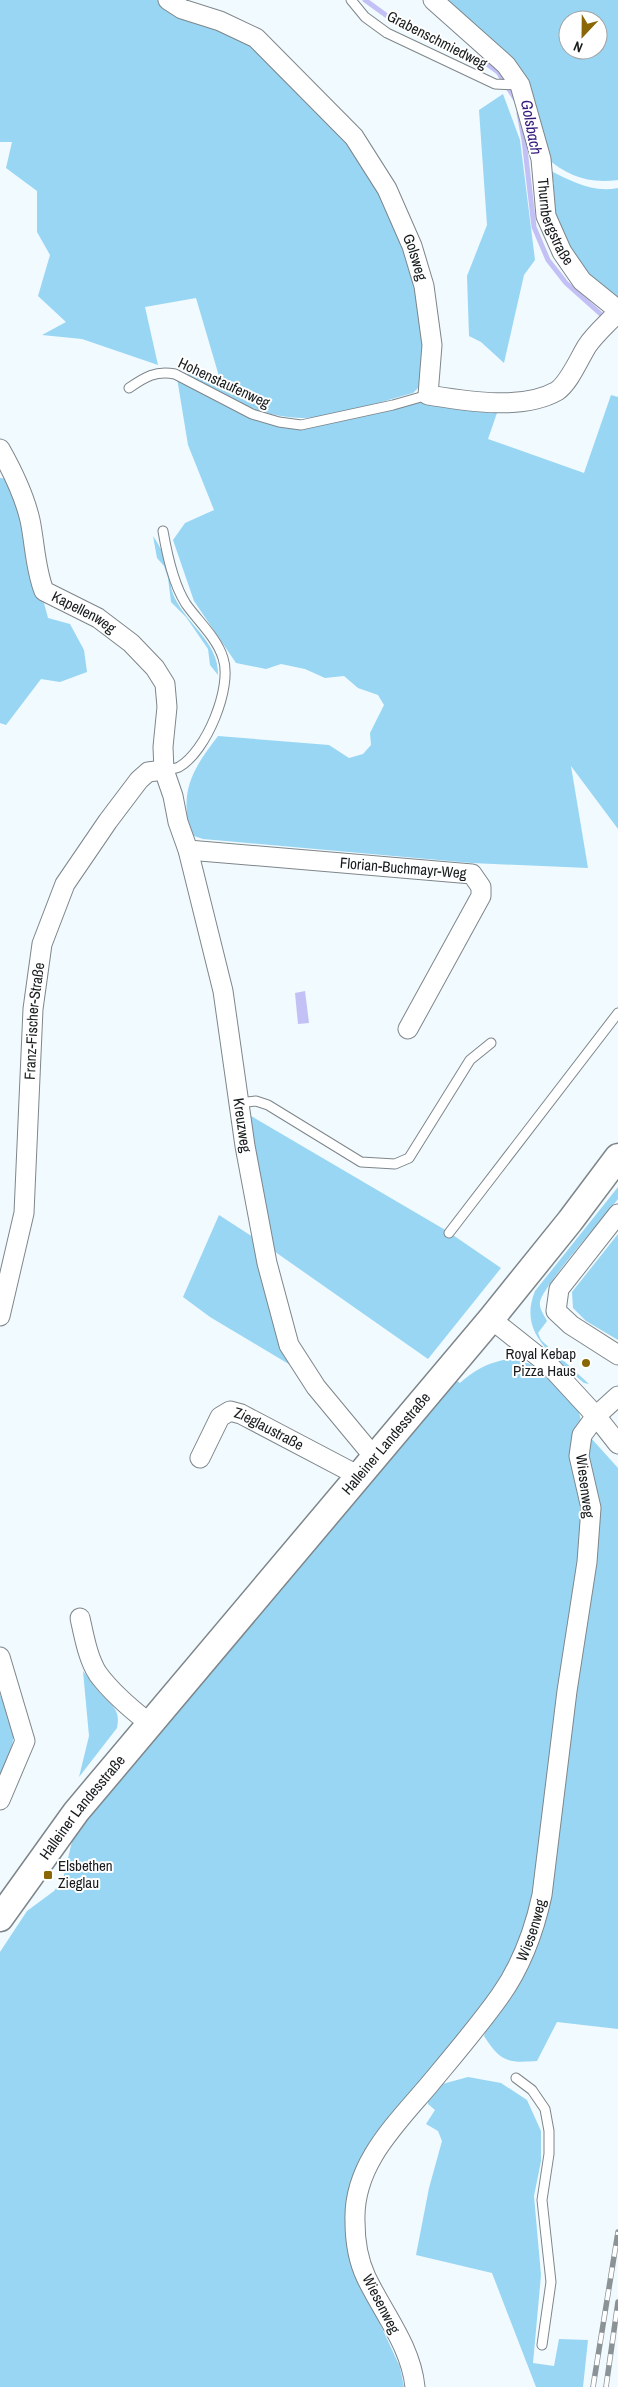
<svg xmlns="http://www.w3.org/2000/svg" width="618" height="2387" viewBox="0 0 618 2387" font-family="'Archivo Narrow',sans-serif">
  <style>
    .green { fill: #98d6f4; fill-rule: evenodd }
    .water { fill: #c3c0f5 }
    .lines { fill: none; stroke-linecap: round; stroke-linejoin: round }
    .stream { stroke: #c3c0f5; stroke-width: 5 }
    .service-casing { stroke: #7e868a; stroke-width: 11 }
    .minor-casing { stroke: #7e868a; stroke-width: 21 }
    .secondary-casing { stroke: #7e868a; stroke-width: 29 }
    .service { stroke: #fff; stroke-width: 9 }
    .minor { stroke: #fff; stroke-width: 19 }
    .secondary { stroke: #fff; stroke-width: 26 }
    .rail-casing { stroke: #8c9396; stroke-width: 5.5 }
    .rail { stroke: #fff; stroke-width: 4; stroke-dasharray: 11; stroke-linecap: butt }
    .poi-dot { fill: #886704; stroke: #fff; stroke-width: 2 }
    .labels { text-anchor: middle; stroke-width: 4; stroke-linejoin: round; paint-order: stroke }
    .street-label { font-size: 15px; fill: #181c1d; stroke: #fff }
    .poi-label { font-size: 15px; fill: #181c1d; stroke: #fff; text-anchor: end }
    .water-label { font-size: 16px; font-style: italic; fill: #34197c; stroke: #fff }
  </style>
  <rect width="100%" height="100%" fill="#f1faff"/>
  <g class="green">
    <path d="M0,0H164L239,32L362,158L404,245L423,313L421,385L413,393C384,401 354,411 324,416C271,426 222,395 177,371L221,383L196,298L145,307L158,365L82,339L42,335L66,322L38,296L50,255L37,232V191L6,168L12,142H0Z"/>
    <path d="M445,0H618V180C588,184 568,176 545,157L537,108L522,75ZM568,20H598V50H568Z"/>
    <path d="M503,94L520,140L535,260L524,275L504,363L481,342L469,336L467,276L487,225L479,110Z"/>
    <path d="M549,170C571,181 592,193 618,188V302L587,277L556,227L547,193L554,184Z"/>
    <path d="M177,378L219,403L265,423L299,430L432,399L498,410L488,439L584,473L611,395L618,397V829L571,766L588,868L472,863L203,839L191,835C179,791 192,770 218,736L329,745L349,758L363,754L371,745L370,733L384,705L378,695L358,688L344,676L325,678L305,669L281,664L266,669L236,663L194,601L173,540L185,523L214,510L188,445Z"/>
    <path d="M0,478L11,479L48,618L70,624L84,650L87,672L60,682L41,679L6,725L0,723Z"/>
    <path d="M153,536C160,546 167,560 169,572C171,578 170,585 172,591C182,622 219,640 218,675L210,665L208,649L186,617L171,602L168,578L164,566L157,558Z"/>
    <path d="M246,1113L447,1231L501,1268L428,1359L271,1249Z"/>
    <path d="M618,1187V1199C605,1216 542,1287 540,1302C539,1309 544,1315 547,1321L538,1333L541,1340L589,1384L584,1383C556,1357 517,1335 535,1291Z"/>
    <path d="M219,1215L259,1241L292,1366L210,1317L183,1297Z"/>
    <path d="M618,1234V1340L586,1321L573,1308L572,1292Z"/>
    <path d="M503,1360H517L530,1364L548,1378L579,1412L581,1421L584,1527L538,1886L514,1964L354,2179L375,2313L400,2367L404,2387H0V1952L27,1911L54,1891L63,1879L74,1833L457,1381L460,1383C473,1371 486,1364 503,1360Z"/>
    <path d="M591,1438L618,1468V2029L557,2022L537,2061C507,2063 501,2062 484,2036L491,2017L529,1957L595,1518L583,1458Z"/>
    <path d="M83,1671C89,1678 94,1687 101,1694C112,1706 121,1710 117,1728L79,1777L89,1736Z"/>
    <path d="M0,1694C16,1737 19,1735 0,1778Z"/>
    <path d="M468,2077L501,2083L527,2100L541,2131V2161L534,2196L541,2275L533,2363L554,2366L559,2339L588,2340L583,2387H536L492,2273L416,2255L429,2188L442,2141L438,2131L426,2124L435,2110L428,2104V2097L435,2086Z"/>
  </g>
  <path class="water" d="M305,991L309,1023L298,1024L295,993Z"/>
  <g class="lines">
    <g class="stream">
      <path d="M365,0L394,21L483,61L498,72L516,100"/>
      <path d="M519,113L524,140L534,227L548,260L566,283L604,317"/>
    </g>
    <defs>
      <g id="service">
        <path d="M351,0L365,17L387,33L495,84L518,85"/>
        <path d="M129,388C145,377 156,370 175,374L252,414L279,422L301,425L393,405L428,395"/>
        <path d="M163,531C167,554 173,584 186,604C198,621 217,638 223,658C233,687 206,752 179,767C175,769 169,769 164,770"/>
        <path d="M239,1103L256,1101L268,1105L361,1162L395,1164L409,1158L470,1060L491,1043"/>
        <path d="M449,1233L618,1013"/>
        <path d="M516,2078L532,2090L545,2109L549,2131V2154L542,2200L551,2282L542,2345"/>
      </g>
      <g id="minor">
        <path id="s1" d="M168,0L182,9L220,21L256,38L354,137L387,189L412,246L424,286L432,345L428,395C466,401 522,411 557,391C569,383 579,359 587,346C595,334 608,323 618,312"/>
        <path id="s2" d="M433,0L506,65L520,85L541,159L546,216L562,252L582,281L618,310"/>
        <path id="s3" d="M0,449C13,472 24,494 30,520C35,544 35,568 44,591L98,618L131,643L155,668L165,684L167,707L163,747L164,770L173,796L178,822L188,850L223,991L245,1146L267,1263L289,1345L316,1387L374,1457"/>
        <path id="s4" d="M188,850L472,874L481,887V896L408,1029"/>
        <path d="M618,1214L559,1289L556,1311L571,1325L618,1355"/>
        <path id="s5" d="M0,1316L24,1213L33,1009L42,944L65,884L108,821L139,780L148,772L164,770"/>
        <path d="M491,1319L549,1365L596,1416L618,1444"/>
        <path id="s6" d="M200,1458L220,1417L230,1411L241,1414L359,1476"/>
        <path d="M80,1618C84,1636 88,1659 98,1674C112,1693 131,1709 149,1723"/>
        <path d="M0,1657L25,1741L0,1800"/>
        <path id="s7" d="M415,2387C411,2346 383,2313 366,2277C358,2260 355,2239 355,2221C353,2165 395,2125 429,2085C453,2056 478,2027 500,1996C522,1965 534,1932 542,1895L567,1691L587,1562L591,1508L579,1456L582,1435L596,1416L618,1396"/>
      </g>
      <g id="secondary">
        <path id="s8" d="M0,1918L76,1812L491,1319L570,1221L618,1157"/>
      </g>
    </defs>
    <use href="#service" class="service-casing"/>
    <use href="#minor" class="minor-casing"/>
    <use href="#secondary" class="secondary-casing"/>
    <use href="#service" class="service"/>
    <use href="#minor" class="minor"/>
    <use href="#secondary" class="secondary"/>
    <defs>
      <g id="rail">
        <path d="M593,2387L618,2232"/>
        <path d="M606,2387L618,2302"/>
      </g>
    </defs>
    <use href="#rail" class="rail-casing"/>
    <use href="#rail" class="rail"/>
  </g>
  <g class="poi-dot">
    <circle cx="586" cy="1363" r="5"/>
    <rect x="43" y="1870" width="10" height="10" rx="2.5"/>
  </g>
  <g class="labels">
    <g class="street-label">
      <text transform="translate(437 40) rotate(27)" y="5">Grabenschmiedweg</text>
      <text dy="5" stroke="none"><textPath href="#s2" startOffset="264">Thurnbergstraße</textPath></text>
      <text dy="5" stroke="none"><textPath href="#s1" startOffset="371">Golsweg</textPath></text>
      <text transform="translate(224 383) rotate(25)" y="5">Hohenstaufenweg</text>
      <text dy="5" stroke="none"><textPath href="#s3" startOffset="195">Kapellenweg</textPath></text>
      <text dy="5" stroke="none"><textPath href="#s4" startOffset="216">Florian-Buchmayr-Weg</textPath></text>
      <text dy="5" stroke="none"><textPath href="#s5" startOffset="298">Franz-Fischer-Straße</textPath></text>
      <text dy="5" stroke="none"><textPath href="#s3" startOffset="756">Kreuzweg</textPath></text>
      <text dy="5" stroke="none"><textPath href="#s6" startOffset="100">Zieglaustraße</textPath></text>
      <text dy="5" stroke="none"><textPath href="#s8" startOffset="612">Halleiner Landesstraße</textPath></text>
      <text transform="translate(585 1486) rotate(83)" y="5">Wiesenweg</text>
      <text dy="5" stroke="none"><textPath href="#s8" startOffset="138">Halleiner Landesstraße</textPath></text>
      <text dy="5" stroke="none"><textPath href="#s7" startOffset="525">Wiesenweg</textPath></text>
      <text transform="translate(381 2304) rotate(63)" y="5">Wiesenweg</text>
    </g>
    <g class="poi-label">
      <text x="576" y="1359">Royal Kebap<tspan x="576" dy="17">Pizza Haus</tspan></text>
      <text x="58" y="1871" text-anchor="start">Elsbethen<tspan x="58" dy="17">Zieglau</tspan></text>
    </g>
    <g class="water-label">
      <text transform="translate(532 127) rotate(79)" y="6">Golsbach</text>
    </g>
  </g>
  <g transform="translate(583 35) rotate(202)"><circle r="24" fill="#ffffff" stroke="#a3a4a5"/>
  <path d="M0-4L9 19L0 12L-9 19Z" fill="#886704"/>
  <text y="-8" font-size="14" font-weight="bold" text-anchor="middle" fill="#181c1d">N</text>
  </g>
</svg>
